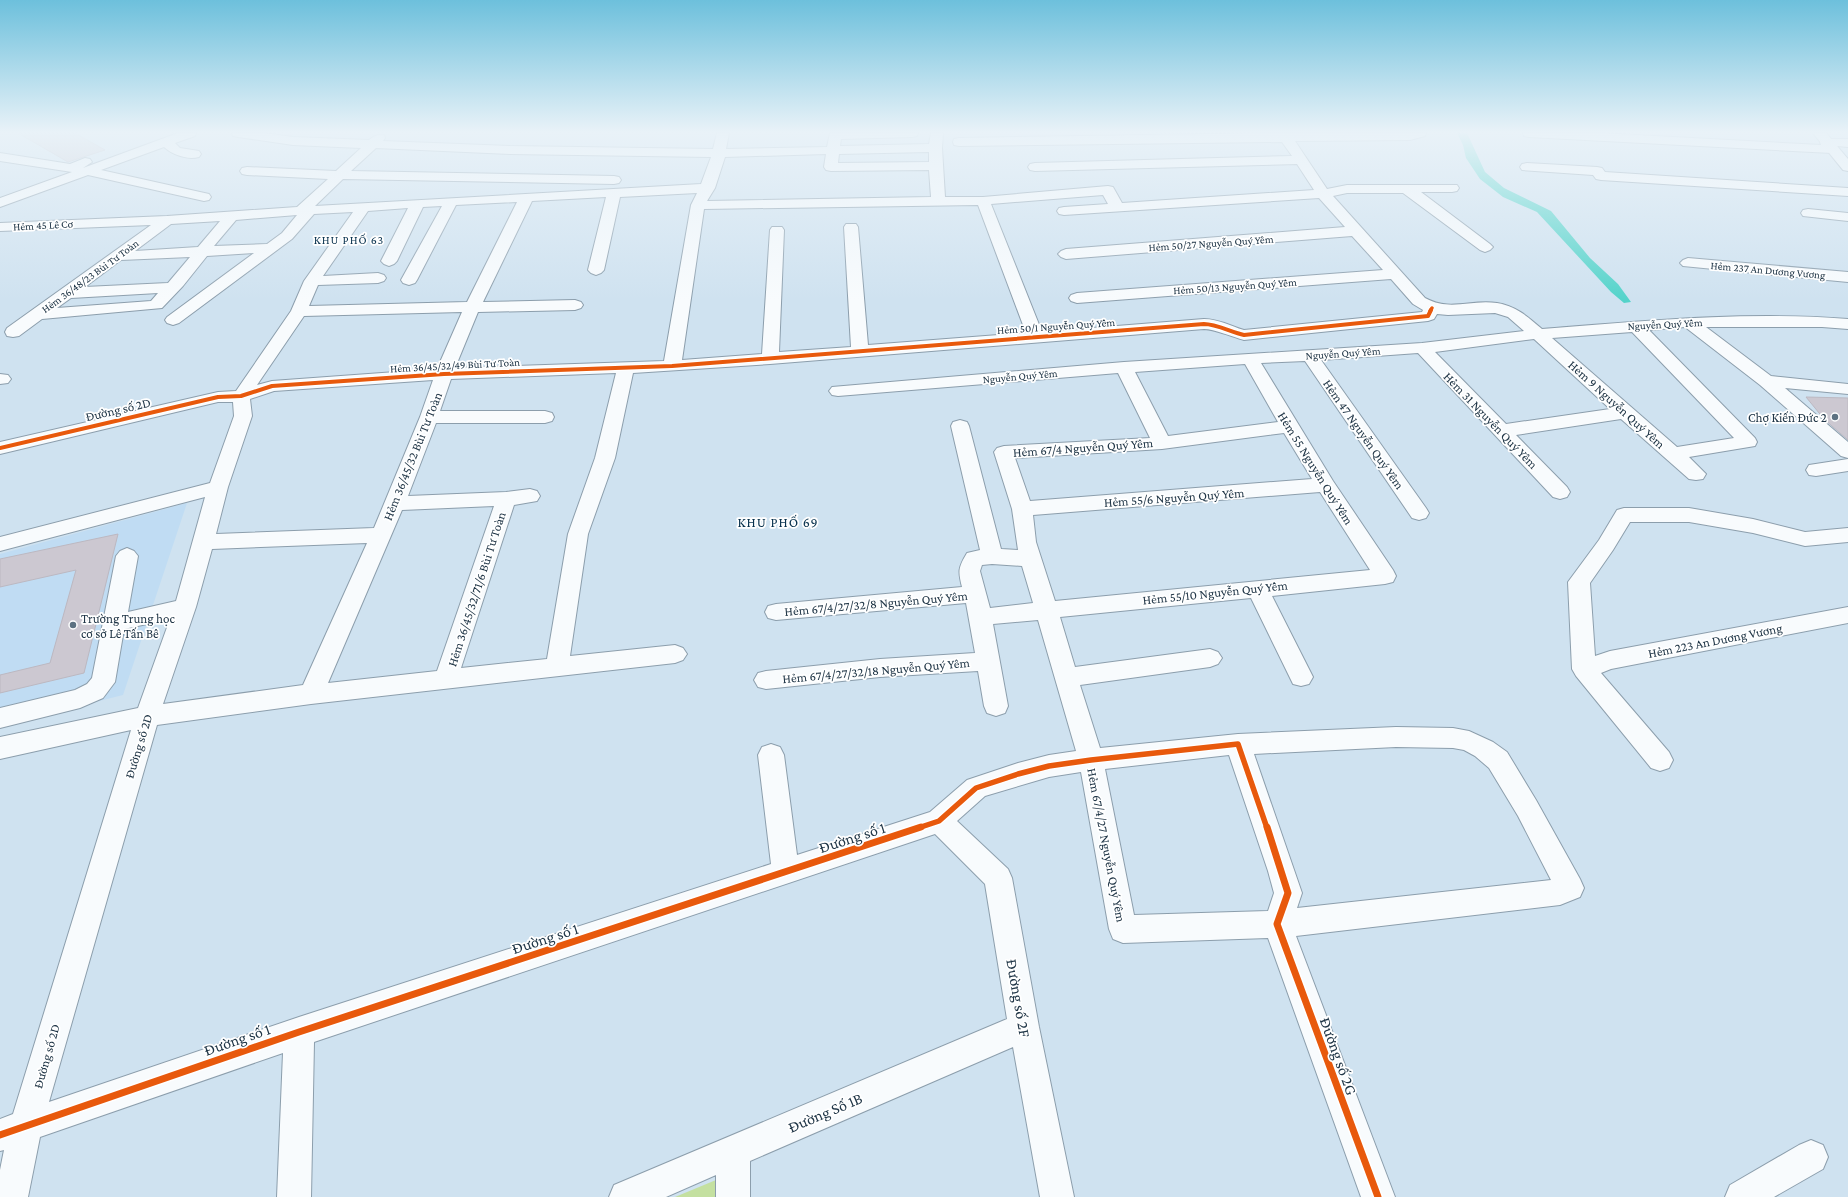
<svg xmlns="http://www.w3.org/2000/svg" width="1848" height="1197" viewBox="0 0 1848 1197" font-family="'Crimson Pro',serif">
  <style>
    .built { fill: #c0dcf3 }
    .green { fill: #c4e0a0 }
    .water { fill: #54d3ca }
    .building { fill: #ccc8d1; stroke: #bcb8c1 }
    .lines { fill: none; stroke-linecap: round; stroke-linejoin: round }
    .minor-casing { stroke: #8c9eac; stroke-width: 2 }
    .major-casing { stroke: #8c9eac; stroke-width: 2 }
    .minor { fill: #f8fbfd; fill-rule: evenodd }
    .major { fill: #f8fbfd; fill-rule: evenodd }
    .cycleway-far3-casing { stroke: #fff; stroke-width: 5 }
    .cycleway-far2-casing { stroke: #fff; stroke-width: 6 }
    .cycleway-far1-casing { stroke: #fff; stroke-width: 8 }
    .cycleway-casing { stroke: #fff; stroke-width: 10 }
    .cycleway-far3 { stroke: #e8590c; stroke-width: 3.5 }
    .cycleway-far2 { stroke: #e8590c; stroke-width: 4 }
    .cycleway-far1 { stroke: #e8590c; stroke-width: 5.5 }
    .cycleway { stroke: #e8590c; stroke-width: 7 }
    .poi-dot { fill: #5d7282; stroke: #fff; stroke-width: 1.5 }
    .labels { text-anchor: middle; stroke-width: 3.5; stroke-linejoin: round; paint-order: stroke }
    .far-street-label { font-size: 11px; fill: #203647; stroke: #fff }
    .far-neighbourhood-label { font-size: 12px; letter-spacing: 1px; fill: #07314d; stroke: #fff }
    .street-label { font-size: 13px; fill: #203647; stroke: #fff }
    .poi-label { font-size: 13px; fill: #203647; stroke: #fff; text-anchor: end }
    .neighbourhood-label { font-size: 14px; letter-spacing: 1px; fill: #07314d; stroke: #fff }
    .near-street-label { font-size: 16px; fill: #203647; stroke: #fff }
  </style>
  <rect width="100%" height="100%" fill="#cfe2f0"/>
  <path class="built" d="M187,503L123,695L0,726V554Z"/>
  <path class="green" d="M716,1180V1197H675Z"/>
  <path class="water" d="M1457,133H1467L1485,172L1504,188L1551,211L1590,258L1618,284L1631,302L1624,303L1611,292L1537,212L1503,197L1480,179L1466,158L1463,145Z"/>
  <g class="building">
    <path d="M18,133H75L105,150L68,162Z"/>
    <path d="M1806,397L1848,398V440L1824,419Z"/>
    <path d="M118,534L84,673L0,693V675L50,663L76,570L0,587V559Z"/>
  </g>
  <g class="lines">
    <defs>
      <g id="minor">
        <path d="M178,133H196L195,136L175,143L180,148L199,151L201,154L199,157C187,160 173,155 164,147L101,170L209,194L211,197L209,200L204,201L88,175L0,207V198L72,172L0,161V153L70,164L85,158L90,159L92,162L83,168Z"/>
        <path d="M232,133H264L293,137L369,140C374,136 377,134 384,135L385,138L383,141L510,146L713,149L717,133H729L726,149L827,147L830,133H918L917,136L912,137L841,139L840,146L929,144L931,133H943L942,148L945,197H983L1108,186L1113,187L1122,203L1314,190L1297,164L1035,171L1030,170L1028,167L1030,164L1035,163L1292,156L1282,142L959,146L954,145L953,142L954,139L959,138L1277,133H1426L1425,136L1410,140L1295,141L1327,189L1347,185H1457L1459,188L1457,191L1452,192H1421L1490,244L1493,247L1490,250L1485,252L1480,250L1403,193H1347L1333,196L1425,298C1451,312 1470,299 1497,303C1516,306 1528,317 1542,329C1644,321 1746,311 1848,319V329L1822,327H1706L1771,376L1848,384V394L1785,388L1848,442V458L1841,456L1760,385L1685,327L1649,330L1755,438L1757,442L1755,446L1689,457L1706,474L1703,479L1696,480L1689,479L1621,419L1516,435L1567,487L1570,492L1567,497L1560,499L1553,497L1418,353L1321,360L1426,508L1429,513L1426,518L1419,520L1412,518L1305,361L1261,363L1333,481L1393,570L1396,576L1393,582L1385,584L1272,596L1313,677L1309,684L1301,686L1293,684L1251,598L1060,617L1075,667L1210,649L1218,652L1222,658L1218,664L1210,667L1080,685L1100,748L1238,734L1396,727L1453,728L1469,731L1493,742L1507,752L1536,800L1580,879L1584,888L1580,897L1560,905L1296,936L1395,1197H1361L1268,938L1123,943L1113,939L1109,929L1081,772L1049,777L985,796L957,821L1008,869L1012,878L1039,1027L1074,1197H1040L1013,1047L750,1161V1197H716V1175L666,1197H609L614,1185L1007,1019L985,884L935,834L314,1042L311,1197H277L283,1053L40,1137L28,1197H0V1170L4,1150L0,1151V1119L13,1114L131,730L0,759V737L138,708L170,619L124,629L115,682L103,698L80,708L0,728V708L75,690L87,684L92,678L116,556L120,551L127,548L134,551L138,556L128,612L176,601L205,497L0,551V537L210,483L234,416L233,402H218L0,454V442L218,392L236,391L291,311L304,281L353,212L314,214L292,239L179,323L173,325L167,323L165,320L167,317L254,253L207,256L183,286L162,308L42,319L19,336L13,337L7,336L5,332L7,328L151,225L0,231V223L167,216L297,207L328,179L247,175L242,174L240,171L242,168L247,167L336,171L361,148L293,145L238,137L233,136ZM376,148L510,154L711,157L701,184L315,206L343,179L614,184L619,183L621,180L619,177L614,176L351,171ZM929,152V162L838,163L839,154ZM826,154L824,167L826,170L831,171L929,170L931,197L707,201L715,188L725,157ZM697,193L691,205L664,361L455,368L478,312L575,310L581,308L583,305L581,302L575,300L483,302L532,201L606,197L588,270L591,273L596,275L601,273L604,270L620,197ZM1103,195L1108,204L1064,207L1059,208L1057,211L1059,214L1064,215L1319,198L1345,227L1066,249L1061,251L1058,254L1061,257L1066,259L1352,236L1383,270L1077,293L1071,295L1069,298L1071,301L1077,303L1391,279L1413,304L1423,310L1422,312L1244,330C1230,326 1219,319 1204,319L1042,332L991,204ZM517,202L467,302L309,306L318,285L378,283L384,281L386,278L384,275L378,273L323,276L368,211L408,208L381,261L384,264L389,266L394,264L397,261L423,207L442,206L401,280L403,283L409,285L415,283L417,280L456,205ZM978,205L1026,333L868,345L858,227L856,224H846L844,227L851,347L779,352L784,230L782,227H772L770,230L762,354L682,360L704,209ZM297,215L282,233L267,244L214,246L236,220ZM220,221L198,247L135,251L171,224ZM190,257L168,283L85,287L121,260ZM158,293L151,301L57,308L71,298ZM462,312L437,369L272,381L257,385L304,316ZM1495,313L1508,317L1524,331L1422,343L1124,362L832,387L829,391L832,395L838,396L1118,373L1150,438L1004,446L997,448L994,452L1012,509L1018,550L1001,549L969,426L967,422L960,420L953,422L951,426L980,550L967,553C958,568 958,571 962,587L776,604L768,606L765,612L768,618L776,620L966,603L975,653L880,659L766,671L758,673L754,680L758,687L766,689L880,677L978,671L984,706L987,713L996,716L1005,713L1008,706L993,624L1038,620L1076,751L1049,755L1018,763L967,780L930,812L797,855L784,755L780,747L771,744L762,747L758,755L771,864L299,1017L49,1102L157,725L311,704L675,663L683,660L687,654L683,648L675,645L570,656L588,534L615,458L633,373L770,364L1204,329C1214,329 1233,337 1244,340L1428,321L1434,319L1437,314L1448,315ZM1632,332L1734,438L1677,447L1552,338ZM1534,339L1610,409L1506,424L1435,352ZM1245,364L1278,422L1168,436L1135,372ZM616,373L595,458L568,534L547,659L461,668L514,505L537,501L540,496L537,491L530,489L506,492L408,496L436,423H545L552,421L554,417L552,413L545,411H440L451,379ZM433,380L420,417L374,528L216,534L228,487L252,416L250,399L274,391ZM1284,433L1312,479L1030,501L1015,458L1162,449ZM1320,492L1370,570L1055,601L1036,542L1033,515ZM494,506L437,671L328,683L402,510ZM367,543L303,685L163,704L196,607L212,549ZM992,564L1022,566L1033,603L990,608L980,571L982,565ZM1396,747L1453,748L1464,750L1475,756L1489,768L1518,816L1551,880L1297,908L1302,893L1254,754ZM1229,755L1268,871L1274,893L1268,911L1134,915L1105,769Z"/>
        <path d="M1523,133H1599L1821,145L1820,142L1821,139H1848V147L1837,146L1839,149L1837,152L1832,153L1529,137L1524,136Z"/>
        <path d="M1527,163L1597,167L1602,168L1605,172L1848,188V196L1601,180L1596,179L1593,175L1522,170L1520,167L1522,164Z"/>
        <path d="M1808,209L1848,213V221L1803,216L1801,213L1803,210Z"/>
        <path d="M1688,258L1848,272V282L1683,266L1680,263L1683,260Z"/>
        <path d="M0,374L8,375L11,379L8,383L0,384Z"/>
        <path d="M1848,459V471L1816,476L1809,475L1806,470L1809,465Z"/>
        <path d="M1624,508H1689L1753,519L1805,532L1848,528V542L1805,546L1753,533L1689,522H1630L1613,550L1590,583L1595,656L1610,651L1848,607V623L1611,669L1601,673L1669,752L1673,760L1669,768L1660,771L1651,768L1576,676L1572,669L1568,582L1599,540L1617,510Z"/>
        <path d="M1811,1140L1823,1145L1828,1157L1823,1169L1774,1197H1725L1730,1185L1799,1145Z"/>
      </g>
      <path id="major" d="M1813,133H1826L1848,159V171L1843,170Z"/>
    </defs>
    <use href="#minor" class="minor-casing"/>
    <use href="#major" class="major-casing"/>
    <use href="#minor" class="minor"/>
    <use href="#major" class="major"/>
    <defs>
      <path id="cycleway-far3" d="M1430,311L1432,308"/>
      <path id="cycleway-far2" d="M0,448L218,397L241,396L272,386L444,374L672,366L1204,324C1216,324 1231,332 1244,335L1428,316L1431,310"/>
      <path id="cycleway-far1" d="M918,828L939,821L976,788L1018,774L1049,766L1091,760L1238,744L1267,828"/>
      <g id="cycleway">
        <path d="M1267,827L1288,893L1277,924L1378,1197"/>
        <path d="M0,1135L299,1032L921,827"/>
      </g>
    </defs>
    <use href="#cycleway-far3" class="cycleway-far3-casing"/>
    <use href="#cycleway-far2" class="cycleway-far2-casing"/>
    <use href="#cycleway-far1" class="cycleway-far1-casing"/>
    <use href="#cycleway" class="cycleway-casing"/>
    <use href="#cycleway-far3" class="cycleway-far3"/>
    <use href="#cycleway-far2" class="cycleway-far2"/>
    <use href="#cycleway-far1" class="cycleway-far1"/>
    <use href="#cycleway" class="cycleway"/>
  </g>
  <linearGradient id="sky" x2="0" y2="1"><stop stop-color="#6dc0dc"/><stop offset="0.44" stop-color="#e9f2f8"/><stop offset="1" stop-color="#e9f2f8" stop-opacity="0"/></linearGradient>
  <rect width="1848" height="300" fill="url(#sky)"/>
  <g class="poi-dot">
    <circle cx="1835" cy="417" r="4"/>
    <circle cx="73" cy="625" r="4"/>
  </g>
  <g class="labels">
    <g class="far-street-label">
      <text transform="translate(43 225) rotate(-3)" y="4">Hẻm 45 Lê Cơ</text>
      <text transform="translate(1211 243) rotate(-4)" y="4">Hẻm 50/27 Nguyễn Quý Yêm</text>
      <text transform="translate(1768 270) rotate(5)" y="4">Hẻm 237 An Dương Vương</text>
      <text transform="translate(90 276) rotate(-36)" y="4">Hẻm 36/48/23 Bùi Tư Toàn</text>
      <text transform="translate(1235 286) rotate(-4)" y="4">Hẻm 50/13 Nguyễn Quý Yêm</text>
      <text transform="translate(1665 324) rotate(-3)" y="4">Nguyễn Quý Yêm</text>
      <text transform="translate(1056 326) rotate(-4)" y="4">Hẻm 50/1 Nguyễn Quý Yêm</text>
      <text transform="translate(1343 353) rotate(-4)" y="4">Nguyễn Quý Yêm</text>
      <text transform="translate(455 365) rotate(-3)" y="4">Hẻm 36/45/32/49 Bùi Tư Toàn</text>
      <text transform="translate(1020 376) rotate(-5)" y="4">Nguyễn Quý Yêm</text>
    </g>
    <g class="far-neighbourhood-label">
      <text x="349" y="244">KHU PHỐ 63</text>
    </g>
    <g class="street-label">
      <text transform="translate(1617 404) rotate(42)" y="5">Hẻm 9 Nguyễn Quý Yêm</text>
      <text transform="translate(118 409) rotate(-13)" y="5">Đường số 2D</text>
      <text transform="translate(1491 420) rotate(46)" y="5">Hẻm 31 Nguyễn Quý Yêm</text>
      <text transform="translate(1364 434) rotate(55)" y="5">Hẻm 47 Nguyễn Quý Yêm</text>
      <text transform="translate(1083 447) rotate(-4)" y="5">Hẻm 67/4 Nguyễn Quý Yêm</text>
      <text transform="translate(412 456) rotate(-68)" y="5">Hẻm 36/45/32 Bùi Tư Toàn</text>
      <text transform="translate(1316 468) rotate(58)" y="5">Hẻm 55 Nguyễn Quý Yêm</text>
      <text transform="translate(1174 497) rotate(-4)" y="5">Hẻm 55/6 Nguyễn Quý Yêm</text>
      <text transform="translate(476 589) rotate(-72)" y="5">Hẻm 36/45/32/71/6 Bùi Tư Toàn</text>
      <text transform="translate(1215 592) rotate(-6)" y="5">Hẻm 55/10 Nguyễn Quý Yêm</text>
      <text transform="translate(876 603) rotate(-5)" y="5">Hẻm 67/4/27/32/8 Nguyễn Quý Yêm</text>
      <text transform="translate(1715 640) rotate(-11)" y="5">Hẻm 223 An Dương Vương</text>
      <text transform="translate(876 670) rotate(-5)" y="5">Hẻm 67/4/27/32/18 Nguyễn Quý Yêm</text>
      <text transform="translate(138 746) rotate(-73)" y="5">Đường số 2D</text>
      <text transform="translate(1107 845) rotate(79)" y="5">Hẻm 67/4/27 Nguyễn Quý Yêm</text>
      <text transform="translate(46 1056) rotate(-74)" y="5">Đường số 2D</text>
    </g>
    <g class="poi-label">
      <text x="1827" y="422">Chợ Kiến Đức 2</text>
      <text x="81" y="623" text-anchor="start">Trường Trung học<tspan x="81" dy="15">cơ sở Lê Tấn Bê</tspan></text>
    </g>
    <g class="neighbourhood-label">
      <text x="778" y="527">KHU PHỐ 69</text>
    </g>
    <g class="near-street-label">
      <text transform="translate(852 837) rotate(-18)" y="6">Đường số 1</text>
      <text transform="translate(545 938) rotate(-18)" y="6">Đường số 1</text>
      <text transform="translate(1019 998) rotate(80)" y="6">Đường số 2F</text>
      <text transform="translate(237 1039) rotate(-19)" y="6">Đường số 1</text>
      <text transform="translate(1339 1056) rotate(70)" y="6">Đường số 2G</text>
      <text transform="translate(825 1112) rotate(-23)" y="6">Đường Số 1B</text>
    </g>
  </g>
</svg>
